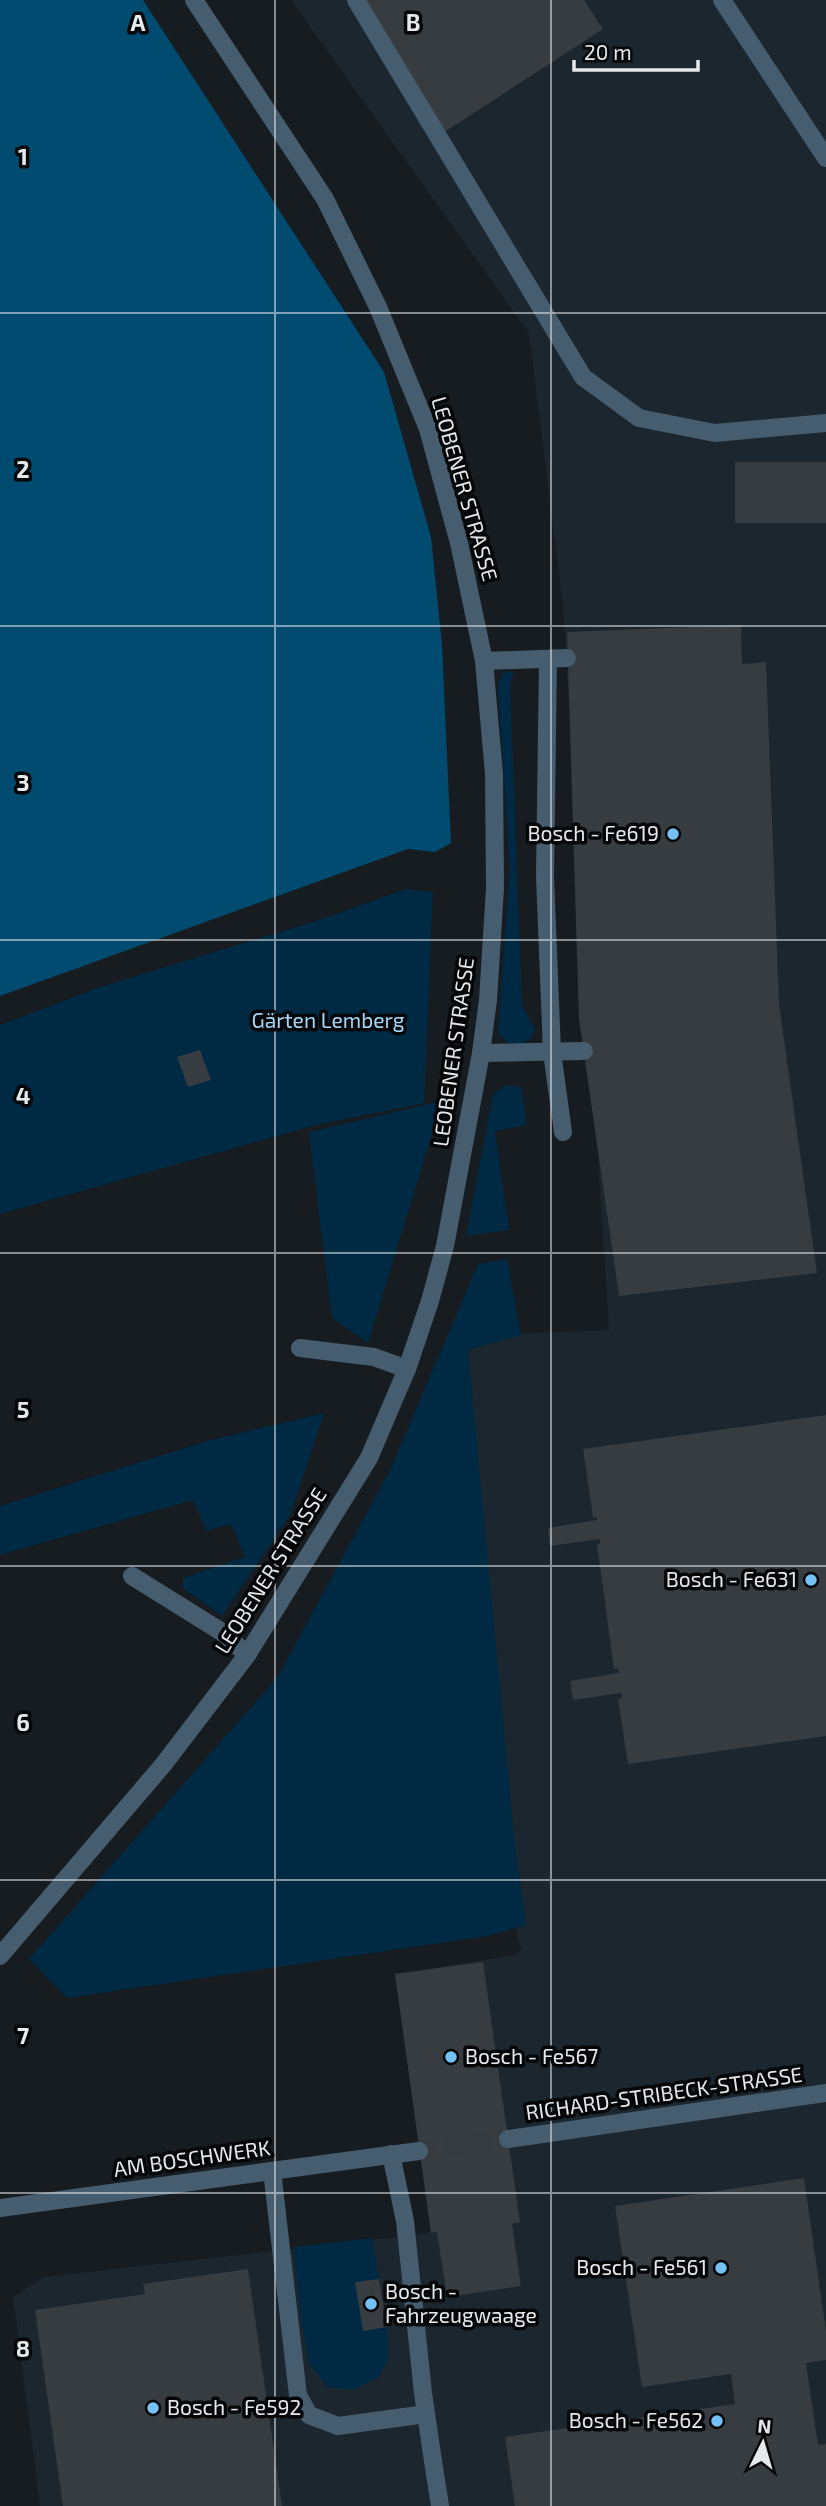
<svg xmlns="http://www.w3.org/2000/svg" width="826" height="2506" viewBox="0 0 826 2506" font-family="'Exo 2',sans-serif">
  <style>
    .built { fill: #1b262e }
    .green { fill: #002a43 }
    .forest { fill: #014b71 }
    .building { fill: #363c40 }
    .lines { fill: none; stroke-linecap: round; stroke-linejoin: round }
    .minor-tunnel { stroke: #363b3f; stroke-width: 18; stroke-dasharray: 18 9; stroke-linecap: butt }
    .service { stroke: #455d6e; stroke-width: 18 }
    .minor { stroke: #455d6e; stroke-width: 18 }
    .grid { fill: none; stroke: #e6e9ec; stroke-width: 2; stroke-opacity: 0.55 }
    .poi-dot { fill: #73c1f5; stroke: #050608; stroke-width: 2.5 }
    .labels { text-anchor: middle; stroke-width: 7; stroke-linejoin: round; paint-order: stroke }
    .street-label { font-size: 21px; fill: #e6e9ec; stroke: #050608 }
    .poi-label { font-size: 21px; fill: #e6e9ec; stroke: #050608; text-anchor: end }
    .park-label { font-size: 21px; fill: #a6d7fb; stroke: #050608 }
    .grid-label { font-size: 23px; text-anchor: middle; font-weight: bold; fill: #e6e9ec; stroke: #050608; stroke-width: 7; stroke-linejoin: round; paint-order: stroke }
  </style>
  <rect width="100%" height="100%" fill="#171c20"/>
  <path class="built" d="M291,0H826V2506H40L13,2297L44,2277L431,2233L395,1974L515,1955L521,1950L458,1708L457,1336L609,1330L563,606L529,333Z"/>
  <g class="green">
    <path d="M504,671L514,673L510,684L522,1005L535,1029L531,1039L519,1046L506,1042L498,1033L510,869L498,685Z"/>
    <path d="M406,889L433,892L424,1103L316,1125L0,1214V1025L100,987L319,920Z"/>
    <path d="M507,1085L521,1087L527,1125L495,1131L509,1230L466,1236L493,1094Z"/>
    <path d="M442,1101L368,1343L332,1318L309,1132Z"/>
    <path d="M507,1259L521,1335L468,1350L514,1837L526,1925L488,1936L67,1998L29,1959L277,1678L390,1470L478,1264Z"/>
    <path d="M324,1413L290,1515L222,1616L183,1588V1578L245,1557L231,1524L206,1531L193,1500L0,1555V1506L207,1441Z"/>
    <path d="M372,2238L379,2279L356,2282L387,2327L388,2359L379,2377L354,2390L328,2387L309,2364L300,2312L294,2247Z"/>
  </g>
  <path class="forest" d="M0,0H143L384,372L431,537L442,645L451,843L435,852L408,849L0,996Z"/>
  <g class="building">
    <path d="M361,0H584L603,29L443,133Z"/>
    <rect x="735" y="462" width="91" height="61"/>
    <path d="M741,625L742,664L766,662L779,1004L817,1273L619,1296L579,1019L567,632Z"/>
    <path d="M200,1050L211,1080L188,1087L177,1057Z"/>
    <path d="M826,1415V1736L628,1764L618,1699L622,1698L621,1693L573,1700L570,1681L619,1673L618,1668L614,1669L597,1544H600V1539L550,1546L548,1528L597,1520V1517H593L583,1449Z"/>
    <path d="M483,1962L520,2222L512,2224L521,2286L447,2297L437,2232L431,2233L395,1974Z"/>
    <path d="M804,2178L826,2331V2360L806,2363L818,2445L826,2444V2506H515L505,2437L735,2404L731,2374L642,2387L615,2206Z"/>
    <path d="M248,2269L282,2506H63L35,2310L145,2294L143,2284Z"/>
    <path d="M379,2279L387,2327L363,2331L355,2282Z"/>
  </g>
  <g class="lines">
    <path class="minor-tunnel" d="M419,2151L508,2139"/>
    <g class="service">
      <path d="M356,0L583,377L639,418L715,433L826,423"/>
      <path d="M548,659L545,877L552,1052L563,1132"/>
      <path d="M484,661L567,658"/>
      <path d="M481,1053L584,1051"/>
      <path d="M300,1348L374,1357L407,1369"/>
      <path d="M132,1576L225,1634L247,1655"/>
      <path d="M272,2171L298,2395L309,2415L338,2426L426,2414"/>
      <path d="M433,2461L440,2506"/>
    </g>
    <g class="minor">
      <path d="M722,0L826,158"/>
      <path d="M0,1956L163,1765L247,1655L369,1458L407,1369L430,1301L445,1246L481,1053L488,1000L495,888L494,774L484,661L459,543L428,429L378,307L325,199L194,0"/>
      <path d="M508,2139L826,2093"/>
      <path d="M391,2154L405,2221L423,2393L433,2461"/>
      <path d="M0,2208L419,2151"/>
    </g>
  </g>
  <path class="grid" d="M275,0V2506M551,0V2506M0,313H826M0,626H826M0,940H826M0,1253H826M0,1566H826M0,1880H826M0,2193H826"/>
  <g class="poi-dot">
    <circle cx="673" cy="834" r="7"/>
    <circle cx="811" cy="1580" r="7"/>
    <circle cx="451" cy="2057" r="7"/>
    <circle cx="721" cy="2268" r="7"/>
    <circle cx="371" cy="2304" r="7"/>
    <circle cx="153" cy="2408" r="7"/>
    <circle cx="717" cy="2421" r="7"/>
  </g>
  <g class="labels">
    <g class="street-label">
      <text transform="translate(464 489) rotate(74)" y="7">LEOBENER STRASSE</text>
      <text transform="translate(454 1052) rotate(-82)" y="7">LEOBENER STRASSE</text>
      <text transform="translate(271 1571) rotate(-58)" y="7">LEOBENER STRASSE</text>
      <text transform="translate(664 2094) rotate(-8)" y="7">RICHARD-STRIBECK-STRASSE</text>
      <text transform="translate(192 2159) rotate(-8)" y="7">AM BOSCHWERK</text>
    </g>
    <g class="poi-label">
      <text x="659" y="841">Bosch - Fe619</text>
      <text x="797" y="1587">Bosch - Fe631</text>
      <text x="465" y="2064" text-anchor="start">Bosch - Fe567</text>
      <text x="707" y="2275">Bosch - Fe561</text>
      <text x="385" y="2299" text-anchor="start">Bosch -<tspan x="385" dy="24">Fahrzeugwaage</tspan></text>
      <text x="167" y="2415" text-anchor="start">Bosch - Fe592</text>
      <text x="703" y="2428">Bosch - Fe562</text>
    </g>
    <g class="park-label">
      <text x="328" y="1028">Gärten Lemberg</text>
    </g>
  </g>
  <g class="grid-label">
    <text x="138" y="31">A</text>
    <text x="413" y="31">B</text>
    <text x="23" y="165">1</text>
    <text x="23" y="478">2</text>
    <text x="23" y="791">3</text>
    <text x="23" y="1104">4</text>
    <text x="23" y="1418">5</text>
    <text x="23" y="1731">6</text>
    <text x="23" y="2044">7</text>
    <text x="23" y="2357">8</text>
  </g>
  <g transform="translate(763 2443) rotate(5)" stroke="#050608" stroke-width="5" paint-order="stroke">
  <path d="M0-5L12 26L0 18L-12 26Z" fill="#e6e9ec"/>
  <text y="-10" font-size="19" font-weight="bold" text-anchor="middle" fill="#e6e9ec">N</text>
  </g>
  <path d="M574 60v10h124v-10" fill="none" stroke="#e6e9ec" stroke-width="3.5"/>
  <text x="584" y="60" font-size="21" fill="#e6e9ec" stroke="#050608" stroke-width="5" paint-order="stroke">20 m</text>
</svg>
